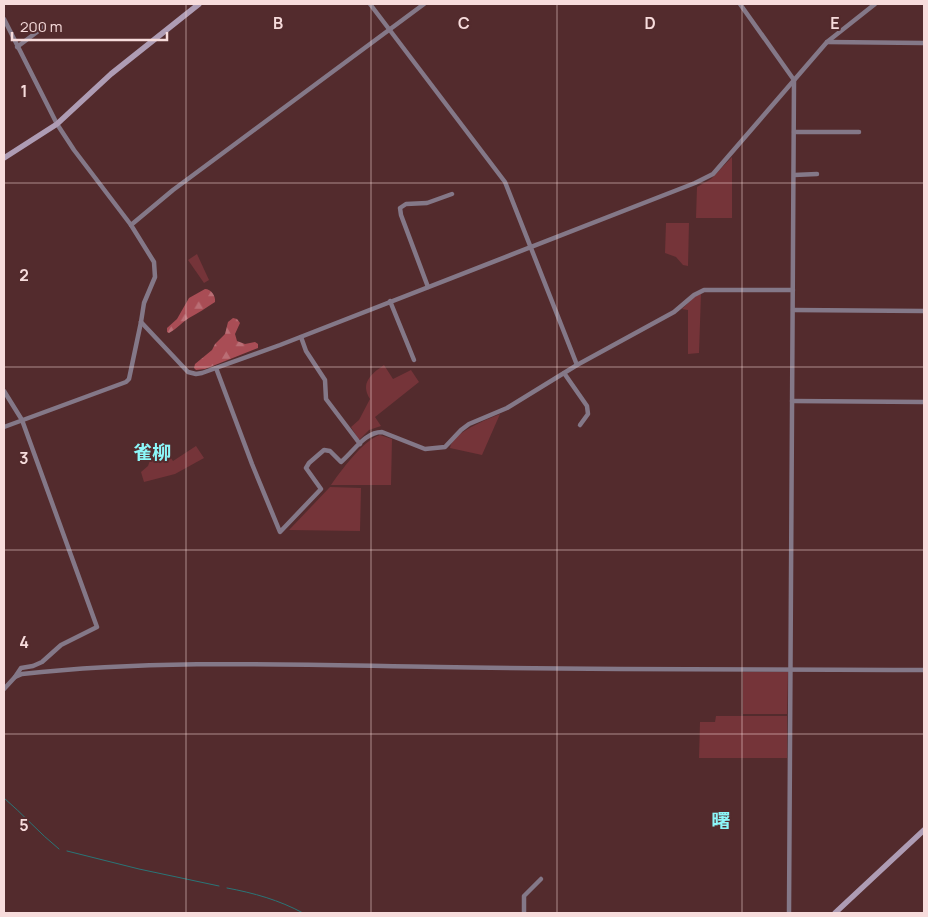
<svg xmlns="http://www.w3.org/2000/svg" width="928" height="917" viewBox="0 0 928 917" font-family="Manrope,'Noto Sans JP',sans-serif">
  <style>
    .green { fill: #753439 }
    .forest { fill: url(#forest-firs) }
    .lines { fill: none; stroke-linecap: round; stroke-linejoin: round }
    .stream { stroke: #2a7577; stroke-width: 1 }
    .street { stroke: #847888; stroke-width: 4.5 }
    .secondary { stroke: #ae9cb4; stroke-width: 5.5 }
    .grid { fill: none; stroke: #f7dcdc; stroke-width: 1; stroke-opacity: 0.55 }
    .labels { text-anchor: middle; stroke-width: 4; stroke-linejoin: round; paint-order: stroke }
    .neighbourhood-label { font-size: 19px; font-weight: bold; fill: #8cf7f9; stroke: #532b2d }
    .grid-label { font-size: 16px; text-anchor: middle; font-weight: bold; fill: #f7dcdc; stroke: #532b2d; stroke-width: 4; stroke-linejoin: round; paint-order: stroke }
  </style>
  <defs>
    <pattern id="forest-firs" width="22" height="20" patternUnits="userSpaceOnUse" patternTransform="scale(1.25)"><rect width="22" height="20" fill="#a94d55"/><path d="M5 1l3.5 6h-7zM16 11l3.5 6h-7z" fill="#ba6e75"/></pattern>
  </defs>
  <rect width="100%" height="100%" fill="#532b2d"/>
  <g class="green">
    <path d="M732,157V218H696L697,187L711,179Z"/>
    <path d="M666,223H689L688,266L683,265L676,257L665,253Z"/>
    <path d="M197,254L209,280L204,283L188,260Z"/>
    <path d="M701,293L699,353L688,354V310L682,309L695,296Z"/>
    <path d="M384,365L393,379L411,370L419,382L375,417L381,426L369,430L359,440L351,427L359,420L370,399C360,383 371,374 384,365Z"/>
    <path d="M500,414L482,455L450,448C453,432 486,420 500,414Z"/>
    <path d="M380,435L392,439L391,485H331C341,471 363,440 380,435Z"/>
    <path d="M159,443L169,446L166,451L173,461L196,446L204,458L175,474L144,482L141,472L148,466L156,444Z"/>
    <path d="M330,487L361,488L360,531L289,530Z"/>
    <path d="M743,672H788L787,714H743Z"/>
    <path d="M716,716H787V758H699L700,722H715Z"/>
  </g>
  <g class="forest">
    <path d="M205,289C211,289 216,296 215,302C206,308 198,313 189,318C182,322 177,329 169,333L167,332V328L177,319L189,298Z"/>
    <path d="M233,318L237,319L240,323L235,334L237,341L245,344L255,342L258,344V348L205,369L196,370L194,368L195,364L212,350L215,344L225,334L228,322Z"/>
  </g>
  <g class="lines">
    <g class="stream">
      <path d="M4,798C23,814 39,833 59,849"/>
      <path d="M67,851L139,869L219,886"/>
      <path d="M227,888C254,893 279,900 303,913"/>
    </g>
    <g class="street">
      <path d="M370,4L505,182L577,365"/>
      <path d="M740,4L794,80L789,913"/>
      <path d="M4,19L57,124L74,150L131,225L154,262L155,277L144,303L141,322L129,379L126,382L4,427"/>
      <path d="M827,42L924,43"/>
      <path d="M17,47L45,26"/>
      <path d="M794,132H859"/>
      <path d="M794,175L817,174"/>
      <path d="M131,225L173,190L424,4"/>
      <path d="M428,287L401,215L400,208L406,204L427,203L452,194"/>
      <path d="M390,301L414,360"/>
      <path d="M793,310L924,311"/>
      <path d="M141,322L188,372L196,374L202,373L280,345L695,183L713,174L827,42L875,4"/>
      <path d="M301,337L306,351L325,380L326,399L360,444"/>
      <path d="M216,368L252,464L280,532L321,489L306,468L309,463L324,450L330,451L341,462C354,451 365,432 382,432L425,449L445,447L461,430L469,424L507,408L577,365L674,312L694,295L704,290H793"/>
      <path d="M564,373L587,406L588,414L580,425"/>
      <path d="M4,391L22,420L97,627L61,645L42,662L33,666L21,668L15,677"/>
      <path d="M792,401L924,402"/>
      <path d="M4,689L15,677L22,674C160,659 300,665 439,667C601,670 762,669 924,670"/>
      <path d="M524,913V896L541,879"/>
    </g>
    <g class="secondary">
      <path d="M4,158L57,124L111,74L199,4"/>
      <path d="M835,913L924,830"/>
    </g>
  </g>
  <path class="grid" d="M186,4V913M371,4V913M557,4V913M742,4V913M4,183H924M4,367H924M4,550H924M4,734H924"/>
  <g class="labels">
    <g class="neighbourhood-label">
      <text x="152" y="459">雀柳</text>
      <text x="721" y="827">曙</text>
    </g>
  </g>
  <g class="grid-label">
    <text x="278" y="29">B</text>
    <text x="464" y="29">C</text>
    <text x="650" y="29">D</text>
    <text x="835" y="29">E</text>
    <text x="24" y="97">1</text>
    <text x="24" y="281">2</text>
    <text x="24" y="464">3</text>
    <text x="24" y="648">4</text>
    <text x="24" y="831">5</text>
  </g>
  <rect width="928" height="917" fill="none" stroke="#f7dcdc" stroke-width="10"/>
  <path d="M12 32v8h155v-8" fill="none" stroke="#f7dcdc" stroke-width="2.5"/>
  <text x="20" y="32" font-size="15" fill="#f7dcdc" stroke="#532b2d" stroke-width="4" paint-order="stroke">200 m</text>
</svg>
